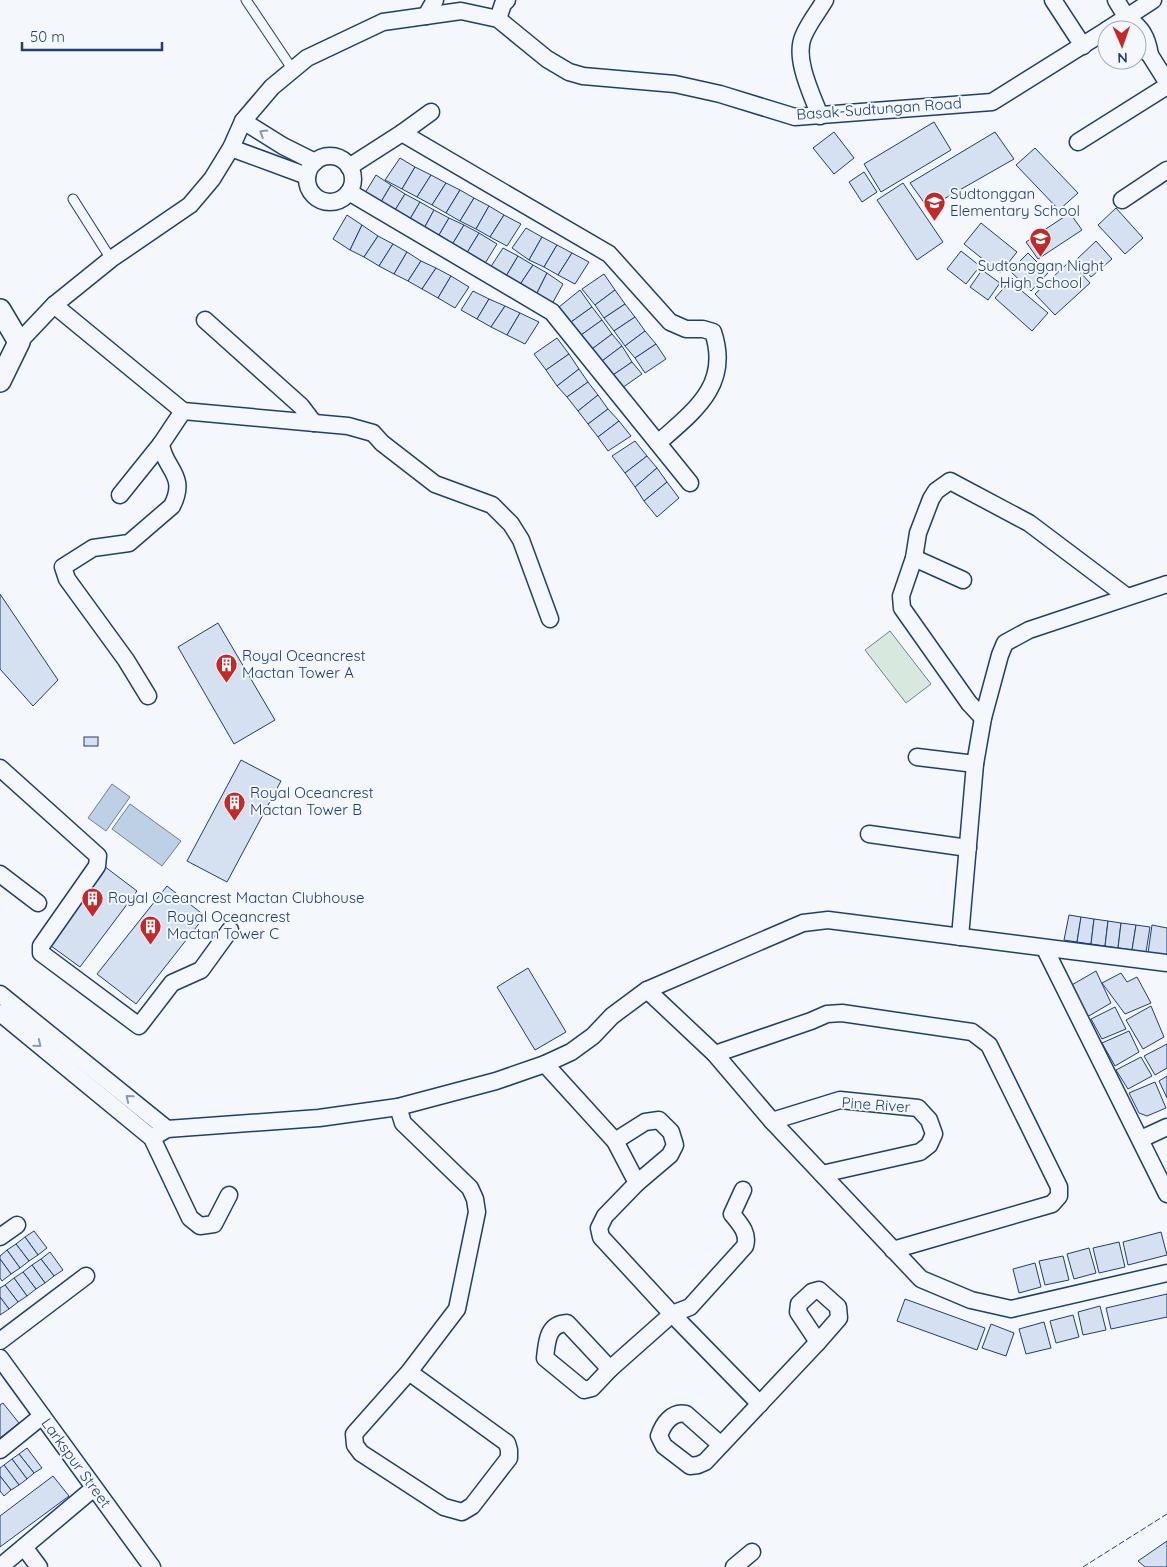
<svg xmlns="http://www.w3.org/2000/svg" width="1167" height="1567" viewBox="0 0 1167 1567" font-family="Quicksand,sans-serif">
  <style>
    .green { fill: #d7e8df; stroke: #687fa3 }
    .water { fill: #bed0e5; stroke: #687fa3 }
    .building { fill: #d5e0f0; stroke: #1d3f73 }
    .lines { fill: none; stroke-linecap: round; stroke-linejoin: round }
    .service-casing { stroke: #1d3f73; stroke-width: 11 }
    .minor-casing { stroke: #1d3f73; stroke-width: 19 }
    .tertiary-casing { stroke: #1d3f73; stroke-width: 24 }
    .service { stroke: #f4f7fb; stroke-width: 9 }
    .minor { stroke: #f4f7fb; stroke-width: 16 }
    .tertiary { stroke: #f4f7fb; stroke-width: 21 }
    .fence { stroke: #1d3f73; stroke-width: 1; stroke-dasharray: 6 2.5; stroke-linecap: butt }
    .oneway { stroke: #889bb7 }
    .labels { text-anchor: middle; stroke-width: 4; stroke-linejoin: round; paint-order: stroke }
    .street-label { font-size: 15px; fill: #1d3f73; stroke: #f4f7fb }
    .poi-label { font-size: 15px; fill: #1d3f73; stroke: #f4f7fb; text-anchor: start }
  </style>
  <rect width="100%" height="100%" fill="#f4f7fb"/>
  <path class="green" d="M890,631L931,684L906,703L865,650Z"/>
  <g class="water">
    <path d="M112,784L130,797L106,831L88,818Z"/>
    <path d="M130,804L181,841L162,866L112,829Z"/>
  </g>
  <g class="building">
    <path d="M934,122L951,150L881,192L864,164Z"/>
    <path d="M834,132L854,158L834,174L813,148Z"/>
    <path d="M995,132L1014,159L928,208L910,183Z"/>
    <path d="M1035,148L1078,193L1059,210L1016,165Z"/>
    <path d="M400,158L415,167L402,189L385,180Z"/>
    <path d="M415,167L431,175L417,197L402,189Z"/>
    <path d="M864,172L877,192L862,202L849,182Z"/>
    <path d="M376,175L391,185L378,207L362,198Z"/>
    <path d="M431,175L446,183L432,205L417,197Z"/>
    <path d="M446,183L460,190L446,213L432,205Z"/>
    <path d="M903,183L943,242L917,260L877,200Z"/>
    <path d="M391,185L405,194L392,215L378,207Z"/>
    <path d="M460,190L474,198L460,221L446,213Z"/>
    <path d="M405,194L420,202L407,224L392,215Z"/>
    <path d="M474,198L489,206L476,229L460,221Z"/>
    <path d="M420,202L434,210L422,232L407,224Z"/>
    <path d="M489,206L504,215L490,237L476,229Z"/>
    <path d="M1116,208L1143,238L1125,254L1098,225Z"/>
    <path d="M434,210L449,218L436,240L422,232Z"/>
    <path d="M1070,213L1082,230L1038,259L1026,242Z"/>
    <path d="M347,215L362,225L350,250L333,239Z"/>
    <path d="M504,215L521,224L507,246L490,237Z"/>
    <path d="M449,218L464,225L450,248L436,240Z"/>
    <path d="M981,223L1017,252L1000,273L964,244Z"/>
    <path d="M362,225L378,236L364,257L350,250Z"/>
    <path d="M464,225L479,233L465,256L450,248Z"/>
    <path d="M526,228L542,237L529,260L512,248Z"/>
    <path d="M479,233L497,244L484,265L465,256Z"/>
    <path d="M378,236L393,244L379,266L364,257Z"/>
    <path d="M542,237L557,245L544,267L529,260Z"/>
    <path d="M1096,241L1112,259L1091,277L1076,260Z"/>
    <path d="M393,244L407,252L394,274L379,266Z"/>
    <path d="M557,245L572,253L558,275L544,267Z"/>
    <path d="M503,248L518,256L505,278L490,268Z"/>
    <path d="M961,251L980,266L966,284L947,269Z"/>
    <path d="M407,252L421,261L408,281L394,274Z"/>
    <path d="M572,253L589,262L575,284L558,275Z"/>
    <path d="M1028,253L1048,273L1031,291L1010,271Z"/>
    <path d="M518,256L533,265L519,286L505,278Z"/>
    <path d="M421,261L436,268L422,289L408,281Z"/>
    <path d="M1070,261L1090,283L1055,315L1035,294Z"/>
    <path d="M533,265L547,273L536,295L519,286Z"/>
    <path d="M436,268L451,276L438,298L422,289Z"/>
    <path d="M982,270L1000,283L988,300L970,287Z"/>
    <path d="M547,273L563,284L552,304L536,295Z"/>
    <path d="M604,274L615,290L595,305L582,289Z"/>
    <path d="M451,276L469,287L455,308L438,298Z"/>
    <path d="M1010,281L1048,313L1032,331L995,298Z"/>
    <path d="M580,290L592,307L571,322L559,307Z"/>
    <path d="M615,290L625,304L604,318L595,305Z"/>
    <path d="M473,291L489,299L477,319L461,310Z"/>
    <path d="M489,299L505,306L491,327L477,319Z"/>
    <path d="M625,304L635,317L614,331L604,318Z"/>
    <path d="M505,306L520,313L507,335L491,327Z"/>
    <path d="M592,307L602,320L581,335L571,322Z"/>
    <path d="M520,313L539,322L525,344L507,335Z"/>
    <path d="M635,317L645,331L625,346L614,331Z"/>
    <path d="M602,320L612,334L592,349L581,335Z"/>
    <path d="M645,331L656,344L635,358L625,346Z"/>
    <path d="M612,334L622,346L602,361L592,349Z"/>
    <path d="M557,338L569,354L546,370L534,354Z"/>
    <path d="M656,344L666,359L645,373L635,358Z"/>
    <path d="M622,346L632,362L613,375L602,361Z"/>
    <path d="M569,354L579,369L557,386L546,370Z"/>
    <path d="M632,362L642,374L622,388L613,375Z"/>
    <path d="M579,369L588,382L567,397L557,386Z"/>
    <path d="M588,382L598,395L578,411L567,397Z"/>
    <path d="M598,395L608,409L588,424L578,411Z"/>
    <path d="M608,409L619,421L598,437L588,424Z"/>
    <path d="M619,421L631,436L608,451L598,437Z"/>
    <path d="M635,441L647,456L625,473L612,456Z"/>
    <path d="M647,456L657,468L635,487L625,473Z"/>
    <path d="M657,468L667,482L644,501L635,487Z"/>
    <path d="M667,482L679,498L657,517L644,501Z"/>
    <path d="M0,594L58,680L33,706L0,669Z"/>
    <path d="M218,623L275,720L234,744L178,647Z"/>
    <rect x="84" y="737" width="14" height="9"/>
    <path d="M241,760L281,781L227,882L187,861Z"/>
    <path d="M104,866L137,891L80,967L47,943Z"/>
    <path d="M167,886L205,916L136,1004L97,974Z"/>
    <path d="M1069,915L1081,917L1077,942L1064,940Z"/>
    <path d="M1081,917L1094,919L1091,944L1077,942Z"/>
    <path d="M1094,919L1108,921L1105,946L1091,944Z"/>
    <path d="M1108,921L1121,923L1118,948L1105,946Z"/>
    <path d="M1121,923L1136,925L1132,950L1118,948Z"/>
    <path d="M1136,925L1150,927L1146,952L1132,950Z"/>
    <path d="M1152,925L1167,928V955L1148,953Z"/>
    <path d="M528,968L566,1032L535,1050L497,987Z"/>
    <path d="M1096,971L1111,1003L1087,1017L1070,986Z"/>
    <path d="M1121,973L1127,982L1137,977L1151,1003L1125,1014L1102,983Z"/>
    <path d="M1151,1006L1164,1037L1143,1049L1126,1020Z"/>
    <path d="M1115,1007L1126,1029L1102,1039L1091,1019Z"/>
    <path d="M1129,1031L1139,1052L1115,1066L1102,1043Z"/>
    <path d="M1167,1044V1068L1155,1075L1144,1056Z"/>
    <path d="M1141,1057L1152,1076L1128,1089L1116,1070Z"/>
    <path d="M1167,1076V1098L1159,1081Z"/>
    <path d="M1155,1082L1166,1108L1147,1116L1139,1113L1129,1093Z"/>
    <path d="M34,1231L47,1248L38,1255L25,1237Z"/>
    <path d="M1161,1232L1167,1255L1128,1265L1123,1242Z"/>
    <path d="M25,1237L38,1255L29,1261L16,1244Z"/>
    <path d="M1119,1242L1125,1267L1099,1273L1093,1248Z"/>
    <path d="M16,1244L29,1261L20,1268L7,1250Z"/>
    <path d="M1089,1248L1096,1273L1074,1279L1067,1254Z"/>
    <path d="M7,1250L20,1268L11,1274L0,1259V1256Z"/>
    <path d="M50,1252L63,1270L54,1276L41,1259Z"/>
    <path d="M1063,1256L1069,1280L1045,1285L1039,1261Z"/>
    <path d="M0,1259L11,1274L2,1281L0,1278Z"/>
    <path d="M41,1259L54,1276L45,1283L32,1265Z"/>
    <path d="M1035,1263L1041,1287L1019,1293L1013,1269Z"/>
    <path d="M32,1265L45,1283L36,1289L23,1272Z"/>
    <path d="M23,1272L36,1289L27,1296L14,1278Z"/>
    <path d="M14,1278L27,1296L18,1302L5,1285Z"/>
    <path d="M5,1285L18,1302L9,1309L0,1297V1288Z"/>
    <path d="M1167,1294V1317L1111,1329L1106,1308Z"/>
    <path d="M0,1297L9,1309L0,1315Z"/>
    <path d="M905,1299L985,1328L977,1350L897,1321Z"/>
    <path d="M1100,1306L1106,1330L1083,1335L1078,1312Z"/>
    <path d="M1073,1315L1079,1337L1056,1343L1050,1321Z"/>
    <path d="M1044,1322L1051,1348L1026,1354L1019,1329Z"/>
    <path d="M991,1324L1014,1333L1006,1356L982,1348Z"/>
    <path d="M3,1403L19,1423L0,1438V1405Z"/>
    <path d="M27,1448L42,1468L34,1473L19,1454Z"/>
    <path d="M19,1454L34,1473L27,1479L12,1459Z"/>
    <path d="M12,1459L27,1479L19,1485L4,1465Z"/>
    <path d="M4,1465L19,1485L11,1490L0,1476V1468Z"/>
    <path d="M0,1476L11,1490L4,1496L0,1491Z"/>
    <path d="M53,1476L69,1496L0,1547V1516Z"/>
    <path d="M1167,1541V1567H1145L1138,1561Z"/>
  </g>
  <g class="lines">
    <defs>
      <g id="service">
        <path d="M246,0L293,70"/>
        <path d="M73,199L111,259"/>
      </g>
      <g id="minor">
        <path d="M1053,0L1083,46"/>
        <path d="M1116,0L1127,18L1128,27"/>
        <path d="M426,16L435,0"/>
        <path d="M1127,18C1142,28 1147,37 1150,55"/>
        <path d="M498,19L503,4L507,0"/>
        <path d="M1107,30L1153,0"/>
        <path d="M1137,44L1150,55L1167,82"/>
        <path d="M820,116C812,95 794,59 803,37C808,24 818,12 825,0"/>
        <path d="M243,121L283,146L315,162"/>
        <path d="M402,133L609,254L670,322L686,329H703L713,332C731,385 694,411 658,443"/>
        <path d="M1078,142L1167,86"/>
        <path d="M231,148L307,176"/>
        <circle cx="330" cy="179" r="23"/>
        <path d="M349,167L402,133L431,112"/>
        <path d="M349,192L552,312L690,483"/>
        <path d="M1122,200L1167,170"/>
        <path d="M54,305L183,411L348,426L373,433L382,443L435,484L492,505L511,524L521,540L550,619"/>
        <path d="M205,320L301,406L314,423"/>
        <path d="M19,342L54,305L111,259L190,205L212,179L231,148L243,121L272,87L307,58L383,22L461,11L498,19L547,59L569,72L583,76L675,84L720,94L795,117L992,102L1107,30"/>
        <path d="M120,495L161,444"/>
        <path d="M914,558L963,580"/>
        <path d="M148,696L126,660L67,579L63,567L93,548L129,543L172,506C188,475 164,469 161,444L183,411"/>
        <path d="M983,718L969,703L902,608L901,596L914,558L918,533L931,499L936,491L950,481L1029,523L1126,596"/>
        <path d="M917,757L975,764"/>
        <path d="M0,768L98,856L97,866L41,946V953L139,1026L172,983L201,970L230,930"/>
        <path d="M869,834L968,848"/>
        <path d="M0,874L38,903"/>
        <path d="M960,937L975,764L983,718L1000,655L1005,643L1029,630L1167,584"/>
        <path d="M1045,949L1167,1194"/>
        <path d="M647,990L715,1054L772,1121L921,1279L971,1300L1011,1309L1167,1273"/>
        <path d="M0,994L167,1129"/>
        <path d="M0,1013L152,1138L190,1218L200,1226L214,1224L229,1195"/>
        <path d="M715,1054L811,1021L827,1014L842,1013L972,1032L989,1045L1059,1187V1196L1052,1204L893,1250"/>
        <path d="M545,1064L615,1141L637,1183L605,1216L599,1228L601,1237L672,1314L760,1404"/>
        <path d="M398,1107L403,1123L470,1188L475,1199L477,1212L457,1309L409,1372L354,1434L355,1445L361,1453L444,1507L462,1512L472,1506L509,1458V1450L507,1443L409,1372"/>
        <path d="M772,1121L840,1100L918,1108L929,1120L934,1134L929,1145L920,1152L822,1174"/>
        <path d="M152,1138L167,1129L319,1118L398,1107L496,1081L545,1064L571,1052L593,1036L612,1016L647,990L803,923L828,920L1167,963"/>
        <path d="M1141,1139L1167,1127"/>
        <path d="M615,1141L645,1122L659,1120L671,1132L675,1145L670,1155L637,1183"/>
        <path d="M0,1237L17,1225"/>
        <path d="M819,1290L838,1307L839,1318L818,1342L798,1312L799,1304L812,1292Z"/>
        <path d="M567,1323L610,1369L592,1388L584,1390L545,1358C547,1342 547,1324 567,1323Z"/>
        <path d="M0,1341L86,1276"/>
        <path d="M0,1358L152,1567"/>
        <path d="M610,1369L672,1314L690,1307L745,1246C749,1233 740,1224 732,1214L743,1190"/>
        <path d="M721,1445L686,1414C672,1411 663,1424 659,1436L664,1446L690,1466L698,1465L705,1462L818,1342"/>
        <path d="M0,1450L42,1416"/>
        <path d="M24,1547L39,1567"/>
        <path d="M0,1567L94,1488"/>
        <path d="M734,1567L752,1552"/>
      </g>
      <path id="tertiary" d="M0,310L19,342L0,381"/>
    </defs>
    <use href="#service" class="service-casing"/>
    <use href="#minor" class="minor-casing"/>
    <use href="#tertiary" class="tertiary-casing"/>
    <use href="#service" class="service"/>
    <use href="#minor" class="minor"/>
    <use href="#tertiary" class="tertiary"/>
    <path class="fence" d="M1083,1567L1167,1514"/>
  </g>
  <defs><path id="oneway-chevron" d="M-2-3.5L2.5 0L-2 3.5" fill="none" stroke-width="1.6" stroke-linecap="round" stroke-linejoin="round" transform="scale(1.25)"/></defs>
  <g class="oneway">
    <use href="#oneway-chevron" transform="translate(263 133) rotate(-148)"/>
    <use href="#oneway-chevron" transform="translate(38 1044) rotate(39)"/>
    <use href="#oneway-chevron" transform="translate(129 1098) rotate(-141)"/>
  </g>
  <defs>
    <symbol id="school-pin" viewBox="-11 -11 22 30"><path d="M0 17L-7.5 6A9.5 9.5 0 1 1 7.5 6Z" fill="#c62828" stroke="#f4f7fb"/><path d="M0-5L7-2L0 1L-7-2ZM-4 1L0 2.5L4 1V4Q0 6-4 4Z" fill="#fff"/></symbol>
    <symbol id="building-pin" viewBox="-11 -11 22 30"><path d="M0 17L-7.5 6A9.5 9.5 0 1 1 7.5 6Z" fill="#c62828" stroke="#f4f7fb"/><path d="M-4-6H4V6H1V3H-1V6H-4ZM-2.5-4.3h1.7v1.8h-1.7ZM.8-4.3h1.7v1.8H.8ZM-2.5-1h1.7V.8h-1.7ZM.8-1h1.7V.8H.8Z" fill="#fff"/></symbol>
  </defs>
  <g fill-rule="evenodd">
    <use href="#school-pin" x="922" y="190" width="25" height="34"/>
    <use href="#school-pin" x="1028" y="226" width="25" height="34"/>
    <use href="#building-pin" x="214" y="652" width="25" height="34"/>
    <use href="#building-pin" x="222" y="790" width="25" height="34"/>
    <use href="#building-pin" x="80" y="886" width="25" height="34"/>
    <use href="#building-pin" x="138" y="914" width="25" height="34"/>
  </g>
  <g class="labels">
    <g class="street-label">
      <text transform="translate(879 109) rotate(-4)" y="5">Basak-Sudtungan Road</text>
      <text transform="translate(876 1105) rotate(4)" y="5">Pine River</text>
      <text transform="translate(76 1463) rotate(54)" y="5">Larkspur Street</text>
    </g>
    <g class="poi-label">
      <text x="950" y="199">Sudtonggan<tspan x="950" dy="17">Elementary School</tspan></text>
      <text x="1041" y="271" text-anchor="middle">Sudtonggan Night<tspan x="1041" dy="17">High School</tspan></text>
      <text x="242" y="661">Royal Oceancrest<tspan x="242" dy="17">Mactan Tower A</tspan></text>
      <text x="250" y="798">Royal Oceancrest<tspan x="250" dy="17">Mactan Tower B</tspan></text>
      <text x="108" y="903">Royal Oceancrest Mactan Clubhouse</text>
      <text x="167" y="922">Royal Oceancrest<tspan x="167" dy="17">Mactan Tower C</tspan></text>
    </g>
  </g>
  <g transform="translate(1122 45) rotate(178)"><circle r="24" fill="#f4f7fb" stroke="#9eadc5"/>
  <path d="M0-4L9 19L0 12L-9 19Z" fill="#c62828"/>
  <text y="-8" font-size="14" font-weight="bold" text-anchor="middle" fill="#1d3f73">N</text>
  </g>
  <path d="M22 42v8h140v-8" fill="none" stroke="#1d3f73" stroke-width="2.5"/>
  <text x="30" y="42" font-size="15" fill="#1d3f73" stroke="#f4f7fb" stroke-width="4" paint-order="stroke">50 m</text>
</svg>
